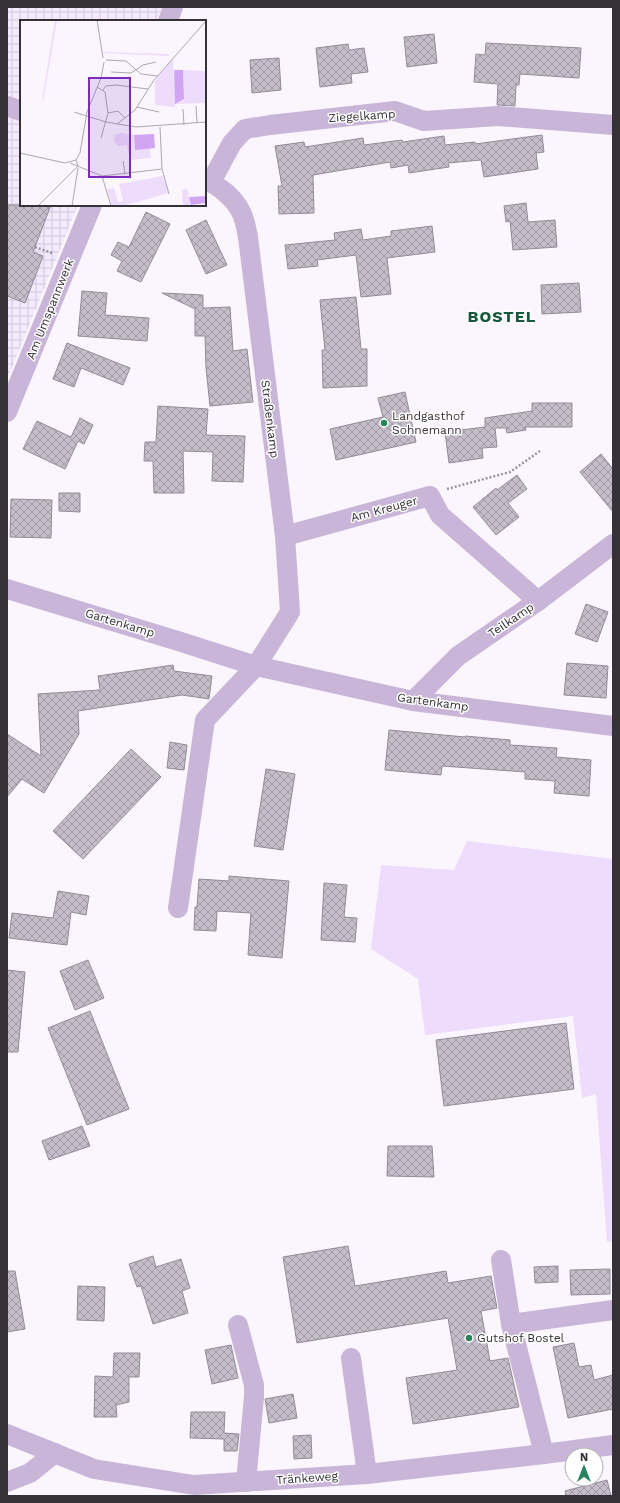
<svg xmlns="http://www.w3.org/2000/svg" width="620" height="1503" viewBox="0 0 620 1503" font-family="'Work Sans',sans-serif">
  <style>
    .industrial { fill: url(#industrial-grid) }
    .grass { fill: #eedcfc }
    .building { fill: url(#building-cross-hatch); stroke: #928c98 }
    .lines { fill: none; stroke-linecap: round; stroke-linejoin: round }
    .path { stroke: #99959c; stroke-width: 2.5; stroke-dasharray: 2 2; stroke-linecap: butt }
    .minor { stroke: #c8b5d7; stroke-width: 20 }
    .poi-dot { fill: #27855d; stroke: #fff; stroke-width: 1.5 }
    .labels { text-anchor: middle; stroke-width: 3; stroke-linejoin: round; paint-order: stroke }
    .street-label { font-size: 12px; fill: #353237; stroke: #fff }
    .poi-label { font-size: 12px; fill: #353237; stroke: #fff; text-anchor: start }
    .district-label { font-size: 16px; font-weight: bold; letter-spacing: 1px; fill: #18583c; stroke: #fff }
    .inset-road { fill: none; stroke: #aca8ae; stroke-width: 1 }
    .view { fill: #7b2cbf; fill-opacity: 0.15; stroke: #7b2cbf; stroke-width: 2 }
    .inset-edge { fill: none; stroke: #353237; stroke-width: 2 }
  </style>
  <defs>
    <pattern id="industrial-grid" width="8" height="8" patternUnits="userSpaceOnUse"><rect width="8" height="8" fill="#f5e9fe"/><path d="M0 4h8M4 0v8" fill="none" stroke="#d3c8da"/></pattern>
    <pattern id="building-cross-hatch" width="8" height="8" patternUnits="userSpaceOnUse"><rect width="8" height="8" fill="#c5bdca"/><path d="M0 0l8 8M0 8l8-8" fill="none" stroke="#a19aa5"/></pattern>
  </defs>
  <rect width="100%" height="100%" fill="#fbf6fe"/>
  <path class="industrial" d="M7,7H162L156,21H21V205H78L7,380Z"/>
  <path class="grass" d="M467,841L613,859V1241L607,1242L596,1094L582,1098L573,1016L425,1035L418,979L371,949L381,865L454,870Z"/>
  <g class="building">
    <path d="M434,34L437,63L407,67L404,37Z"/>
    <path d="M486,43L581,48L579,78L520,74L519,85H516L515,106L497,105L498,84L474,82L476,54L485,55Z"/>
    <path d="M348,44L349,50L364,48L368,72L351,74L352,83L320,87L316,48Z"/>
    <path d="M279,58L281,90L252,93L250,60Z"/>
    <path d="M542,135L544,152L536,153L538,169L484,177L481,160L448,163L449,167L409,173L408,165L391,168L390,162L313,175L314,213L279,214L278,186H282L275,146L304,142L305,147L363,138L364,145L402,140L403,142L444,136L445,145L475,142V144Z"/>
    <path d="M526,203L528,222L555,220L557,247L513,250L510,221L506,222L504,206Z"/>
    <path d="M7,205H51L33,252L43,256L25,303L7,296Z"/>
    <path d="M146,212L170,224L141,282L117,271L122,261L111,255L118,242L129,247Z"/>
    <path d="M206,220L227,265L206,274L186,230Z"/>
    <path d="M432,226L435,252L387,258L391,294L361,297L356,255L317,260L318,266L288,269L285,245L335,240L334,233L361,229L363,240L391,236V231Z"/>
    <path d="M579,283L581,312L542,314L541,285Z"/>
    <path d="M82,291L107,293L105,315L149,318L147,341L78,336Z"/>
    <path d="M162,293L203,295V308L230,307L233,351L247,349L253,402L210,406L206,368L205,336H195V309Z"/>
    <path d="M356,297L361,349H367V386L323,388L322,350H325L320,300Z"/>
    <path d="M67,343L130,368L123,385L81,368L74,387L53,379Z"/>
    <path d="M405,392L416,442L336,460L330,429L383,417L378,398Z"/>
    <path d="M532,403H572V427H525L526,430L507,433L506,428H495L497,447L482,448L483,458L449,463L445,432L485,427V418L532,411Z"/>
    <path d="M158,406L208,409L206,435L245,436L243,482L212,481L213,452L183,451L184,493H154L153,461H144L145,442H156Z"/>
    <path d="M80,418L93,425L84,444L78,441L65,469L23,449L37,421L71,437Z"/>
    <path d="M601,454L613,469V512L580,472Z"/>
    <path d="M517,475L527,489L508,503L519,517L496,535L473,507L496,488L497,490Z"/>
    <path d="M59,493H80V512L59,511Z"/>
    <path d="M11,499L52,500L51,538L10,537Z"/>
    <path d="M586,604L608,612L597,642L575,634Z"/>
    <path d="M567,663L608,666L606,698L564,695Z"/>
    <path d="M173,665L174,671L212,676L209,699L182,695L78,711L79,734L44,793L22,779L7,797V734L41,756L38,694L100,690L98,676Z"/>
    <path d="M389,730L465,737V736L510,740V745L557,748L556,757L591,760L589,796L554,793L555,781L525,779V772L442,766L441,775L385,770Z"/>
    <path d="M170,742L187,745L184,770L167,768Z"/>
    <path d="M131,749L161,777L83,859L53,831Z"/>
    <path d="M266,769L295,774L283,850L254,846Z"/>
    <path d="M229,876L289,881L282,958L248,955L251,913L217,911L216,931L194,930L195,907H197L199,879L229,881Z"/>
    <path d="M324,883L347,885L344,917L357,918L355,942L321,940Z"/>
    <path d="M58,891L89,896L86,915L71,912L67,945L9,938L12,913L53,918Z"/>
    <path d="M88,960L104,998L75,1010L60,971Z"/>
    <path d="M7,970L25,972L18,1052H7Z"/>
    <path d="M90,1011L129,1109L87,1125L48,1028Z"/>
    <path d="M566,1023L574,1089L444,1106L436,1040Z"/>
    <path d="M82,1126L90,1146L49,1160L42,1141Z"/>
    <path d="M388,1146H432L434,1177L387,1176Z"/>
    <path d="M348,1246L355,1286L446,1271L448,1283L491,1276L497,1308L481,1311L490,1361L508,1358L519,1407L413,1424L406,1378L457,1370L448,1318L297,1343L283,1257Z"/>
    <path d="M153,1256L156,1267L181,1259L190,1288L182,1291L188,1313L153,1324L141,1286L137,1287L129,1264Z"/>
    <path d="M558,1266V1282L535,1283L534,1267Z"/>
    <path d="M610,1269V1294L571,1295L570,1270Z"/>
    <path d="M7,1271H15L25,1329L7,1332Z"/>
    <path d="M78,1286L105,1287L104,1321L77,1320Z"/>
    <path d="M574,1343L579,1367L591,1365L594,1380L613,1375V1409L568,1418L553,1347Z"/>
    <path d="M231,1345L238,1378L212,1384L205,1350Z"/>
    <path d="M114,1353H140L139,1377H129V1402L116,1405L117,1417H94L95,1376L113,1377Z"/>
    <path d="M293,1394L297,1418L269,1423L265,1399Z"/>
    <path d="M191,1412H225L224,1433L239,1434L237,1451H224V1439L190,1438Z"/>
    <path d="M311,1435L312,1458L294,1459L293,1436Z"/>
    <path d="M607,1480L611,1496H566L565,1491Z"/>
  </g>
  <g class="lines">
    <g class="path">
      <path d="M35,247L52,253"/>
      <path d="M447,489L510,472L540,451"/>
    </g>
    <g class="minor">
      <path d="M168,21L173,7"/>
      <path d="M7,106L21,111"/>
      <path d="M211,182L232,143L245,129L270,125L395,111L424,121L498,116L613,125"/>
      <path d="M7,412L92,205"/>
      <path d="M285,536L430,496L440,515L538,601"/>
      <path d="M7,589L178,641L256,666L413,701L613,726"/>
      <path d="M413,701L458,656L538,601L613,544"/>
      <path d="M178,908L205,720L256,666L290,612L285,536L248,237C246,228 245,218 240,210C233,197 218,185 205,180"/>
      <path d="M501,1260L511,1324L544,1454"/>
      <path d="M511,1324L613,1310"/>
      <path d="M238,1325L254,1385V1397L246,1482"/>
      <path d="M351,1358L367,1474"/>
      <path d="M7,1434L94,1469L194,1485L367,1474L544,1454L613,1445"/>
      <path d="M7,1482L30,1473L55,1453"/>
    </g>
  </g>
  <g class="poi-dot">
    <circle cx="384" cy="423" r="4"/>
    <circle cx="469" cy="1338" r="4"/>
  </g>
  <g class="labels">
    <g class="street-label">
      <text transform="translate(362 116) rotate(-4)" y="4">Ziegelkamp</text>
      <text transform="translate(50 309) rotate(-68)" y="4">Am Umspannwerk</text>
      <text transform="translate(270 419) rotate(83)" y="4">Straßenkamp</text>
      <text transform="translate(384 509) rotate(-15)" y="4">Am Kreuger</text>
      <text transform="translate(511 620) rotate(-34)" y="4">Teilkamp</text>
      <text transform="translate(120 623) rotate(17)" y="4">Gartenkamp</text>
      <text transform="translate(433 702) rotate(8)" y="4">Gartenkamp</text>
      <text transform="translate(307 1478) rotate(-4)" y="4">Tränkeweg</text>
    </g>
    <g class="poi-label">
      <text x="392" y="420">Landgasthof<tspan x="392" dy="14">Sohnemann</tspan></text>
      <text x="477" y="1342">Gutshof Bostel</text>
    </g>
    <g class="district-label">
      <text x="502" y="322">BOSTEL</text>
    </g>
  </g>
  <g transform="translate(20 20)">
    <rect width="186" height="186" fill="#fbf6fe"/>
    <path d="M35,0H37L23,82L22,81ZM82,32L149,34V36L82,33ZM153,38L155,84L164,79L163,50L186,51V83L155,84V87L135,85V61ZM100,113L114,115L115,129L130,128L131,138L110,140L107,125L98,126L94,121L95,115ZM143,156L148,173L103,186H92L87,169L94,168L98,182L103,181L99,164ZM167,169L171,186H163L162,170Z" fill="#eedcfc"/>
    <path d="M154,50H163L164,79L155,84ZM134,114L135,128L115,130L114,115ZM186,176V183L171,185L169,177Z" fill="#d1a5f1"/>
    <path d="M146,47L147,67H139V55Z" fill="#eedcfc"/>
    <path class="inset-road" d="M77,0L83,38M86,40L106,41L121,54L138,56M91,52L111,53L123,45L136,42M77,67L85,72L88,93L81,118M83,70L86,66L96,65L128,69M176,86L177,103M117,87L139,92M163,89L164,105M54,92L86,102L116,107L186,102M88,93L98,91L105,98M97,104L115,90L134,60L186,1M140,107L142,149L149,174M0,133L45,143L56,140M56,140L60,133L67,92L81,58L84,42M103,141L105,154M50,143L82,156L142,149M82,156L91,186M18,186L58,146L56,140M52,186L58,148"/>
    <path class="view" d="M69,58H110V157H69Z"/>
    <rect width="186" height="186" class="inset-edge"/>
  </g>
  <rect width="620" height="1503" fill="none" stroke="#353237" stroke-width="16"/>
  <g transform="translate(584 1467)"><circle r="19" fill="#ffffff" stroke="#aeadaf"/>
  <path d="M0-3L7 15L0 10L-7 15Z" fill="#27855d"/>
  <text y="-6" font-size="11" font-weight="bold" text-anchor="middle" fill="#353237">N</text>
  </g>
</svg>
